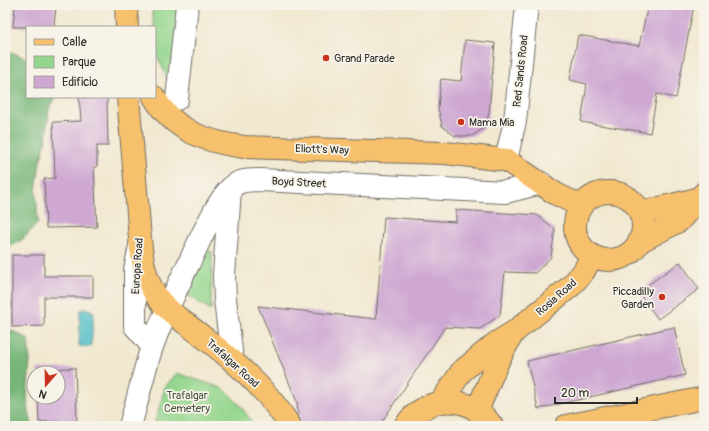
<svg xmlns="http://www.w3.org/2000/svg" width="709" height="431" viewBox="0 0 709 431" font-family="Pangolin,sans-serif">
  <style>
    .green { fill: #93d58c; stroke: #5f805c }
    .forest { fill: #76b678; stroke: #507052 }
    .water { fill: #52c0c7; stroke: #3e7679 }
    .building { fill: #cea7d3 }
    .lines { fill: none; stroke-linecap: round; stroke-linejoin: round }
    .minor-casing { stroke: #706d65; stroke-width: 24 }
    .major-casing { stroke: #706d65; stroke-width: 24 }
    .minor { stroke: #fff; stroke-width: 22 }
    .major { stroke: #f7c06c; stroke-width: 22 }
    .poi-dot { fill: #c8321e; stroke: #f7f3e8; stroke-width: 1.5 }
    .labels { text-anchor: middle; stroke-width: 3.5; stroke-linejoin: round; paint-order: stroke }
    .poi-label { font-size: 11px; fill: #2b2b2b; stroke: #f7f3e8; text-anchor: start }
    .street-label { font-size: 11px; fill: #2b2b2b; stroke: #f7f3e8 }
    .park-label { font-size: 11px; fill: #455643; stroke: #f7f3e8 }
  </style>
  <rect width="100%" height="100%" fill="#f7f3e8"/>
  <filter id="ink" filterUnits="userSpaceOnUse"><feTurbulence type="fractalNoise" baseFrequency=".025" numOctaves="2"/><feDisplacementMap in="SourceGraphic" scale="8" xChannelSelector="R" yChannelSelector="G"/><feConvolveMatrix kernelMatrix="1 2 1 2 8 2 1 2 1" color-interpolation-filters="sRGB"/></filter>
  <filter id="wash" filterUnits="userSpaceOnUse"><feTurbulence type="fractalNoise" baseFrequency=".012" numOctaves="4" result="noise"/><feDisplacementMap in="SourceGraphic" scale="16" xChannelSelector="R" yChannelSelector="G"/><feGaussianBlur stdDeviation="0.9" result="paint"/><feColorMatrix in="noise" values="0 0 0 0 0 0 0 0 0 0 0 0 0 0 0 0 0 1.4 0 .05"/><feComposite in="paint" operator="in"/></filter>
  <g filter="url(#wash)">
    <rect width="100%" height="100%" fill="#f1e8d0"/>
    <g class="green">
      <path d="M152,5H198L182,96L168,80L156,53L155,27H154Z"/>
      <path d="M206,249L212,252L211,310L187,295Z"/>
      <path d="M177,373L224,389L239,404L250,419L252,426H154L165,387Z"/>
    </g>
    <g class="forest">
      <path d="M5,49L27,59V97H56L49,109L46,141L40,162L36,191L38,223L23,239L5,250Z"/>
      <path d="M5,327L28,339L30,361L27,400L32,426H5Z"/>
    </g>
    <path class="water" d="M84,308L91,310V312H94L91,347L79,346L80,310H83Z"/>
    <g id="blocks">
      <g class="building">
        <path d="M15,5H56L54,27H13Z"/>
        <path d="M648,5H694L676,98L657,94L650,133L581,122L587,84L570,80L578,35L639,46Z"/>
        <path d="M465,40L495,43L489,112L486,127L472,136H455L442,126L438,108L441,79L461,81Z"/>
        <path d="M79,97H107L108,146H97V167H94L97,227L46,228L44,179L55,178L53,122L81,121Z"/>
        <path d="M456,210L537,215L555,229L551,257L535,273L505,272L500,315L480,329L445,327L379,426H302L298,415L297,402L258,306L376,319L384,217L456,222Z"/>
        <path d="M12,255H44V276H93V297H44V326L12,327Z"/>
        <path d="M680,262L699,289L658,319L638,292Z"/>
        <path d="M674,327L685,375L538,409L527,361Z"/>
        <path d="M75,368L77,421L39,422L38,397H58V373H38L37,369Z"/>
      </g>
    </g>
  </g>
  <g filter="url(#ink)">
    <use href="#blocks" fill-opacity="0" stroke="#706d65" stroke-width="1"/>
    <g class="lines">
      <defs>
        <g id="minor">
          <path d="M177,99L187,5"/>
          <path d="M506,160L515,121L527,5"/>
          <path d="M230,190L224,275L225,299L232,359"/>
          <path d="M140,246L135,270V326L152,346"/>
          <path d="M130,426C138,400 143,373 152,347C161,320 174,295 186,269C196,250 218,194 236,184C243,180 252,180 260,180L505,192L541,183"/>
        </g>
        <g id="major">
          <path d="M126,5L127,27"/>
          <path d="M128,97C131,132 134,167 137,202C140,230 139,270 155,294C166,311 186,323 202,336C235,361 268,390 290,426"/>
          <path d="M154,97C174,131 206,142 244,147L445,153L506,160L556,194L581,206"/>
          <circle cx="609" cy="226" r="34"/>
          <path d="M640,213L697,199"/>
          <path d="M639,242L679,221L704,193"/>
          <path d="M441,402L462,371L496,343L514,332L571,286L584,271L592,256"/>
          <path d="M477,411L498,361L512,335"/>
          <path d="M405,426C427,394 470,393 492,426"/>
          <path d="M566,426L704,398"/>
        </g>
      </defs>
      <use href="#minor" class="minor-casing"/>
      <use href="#major" class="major-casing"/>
      <use href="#minor" class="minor"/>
      <use href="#major" class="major"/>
    </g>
  </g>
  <g class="poi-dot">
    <circle cx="326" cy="58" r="4"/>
    <circle cx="461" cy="122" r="4"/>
    <circle cx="662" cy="297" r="4"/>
  </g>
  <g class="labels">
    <g class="poi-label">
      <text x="334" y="62">Grand Parade</text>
      <text x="469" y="126">Mama Mia</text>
      <text x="654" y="295" text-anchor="end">Piccadilly<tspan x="654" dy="13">Garden</tspan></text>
    </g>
    <g class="street-label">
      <text transform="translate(520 71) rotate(-84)" y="4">Red Sands Road</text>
      <text transform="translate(322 149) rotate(2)" y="4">Eliott's Way</text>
      <text transform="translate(299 182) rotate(3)" y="4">Boyd Street</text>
      <text transform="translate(137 266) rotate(-86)" y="4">Europa Road</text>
      <text transform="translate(556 297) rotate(-41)" y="4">Rosia Road</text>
      <text transform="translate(233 363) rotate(42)" y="4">Trafalgar Road</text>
    </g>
    <g class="park-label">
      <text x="187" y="399">Trafalgar<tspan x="187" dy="13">Cemetery</tspan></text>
    </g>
  </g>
  <rect width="709" height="431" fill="none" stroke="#f7f3e8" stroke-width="20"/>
  <rect x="26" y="26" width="130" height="72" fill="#f7f3e8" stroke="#a5a39c"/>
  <rect x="34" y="39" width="20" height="6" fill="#f7c06c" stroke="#a5a39c"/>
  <text x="62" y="46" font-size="12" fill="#2b2b2b">Calle</text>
  <rect x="34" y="56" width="20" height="12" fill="#93d58c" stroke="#a5a39c"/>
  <text x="62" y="66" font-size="12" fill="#2b2b2b">Parque</text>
  <rect x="34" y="76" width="20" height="12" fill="#cea7d3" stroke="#a5a39c"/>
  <text x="62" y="86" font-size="12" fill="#2b2b2b">Edificio</text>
  <g transform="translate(46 385) rotate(200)"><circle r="19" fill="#f7f3e8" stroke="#a5a39c"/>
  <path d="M0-3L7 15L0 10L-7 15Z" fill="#c8321e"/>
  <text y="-6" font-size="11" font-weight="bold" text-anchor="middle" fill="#2b2b2b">N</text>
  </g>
  <path d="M555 397v6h82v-6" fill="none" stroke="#2b2b2b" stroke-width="2"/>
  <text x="561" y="397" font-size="12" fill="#2b2b2b" stroke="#f7f3e8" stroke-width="3" paint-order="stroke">20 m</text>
</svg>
